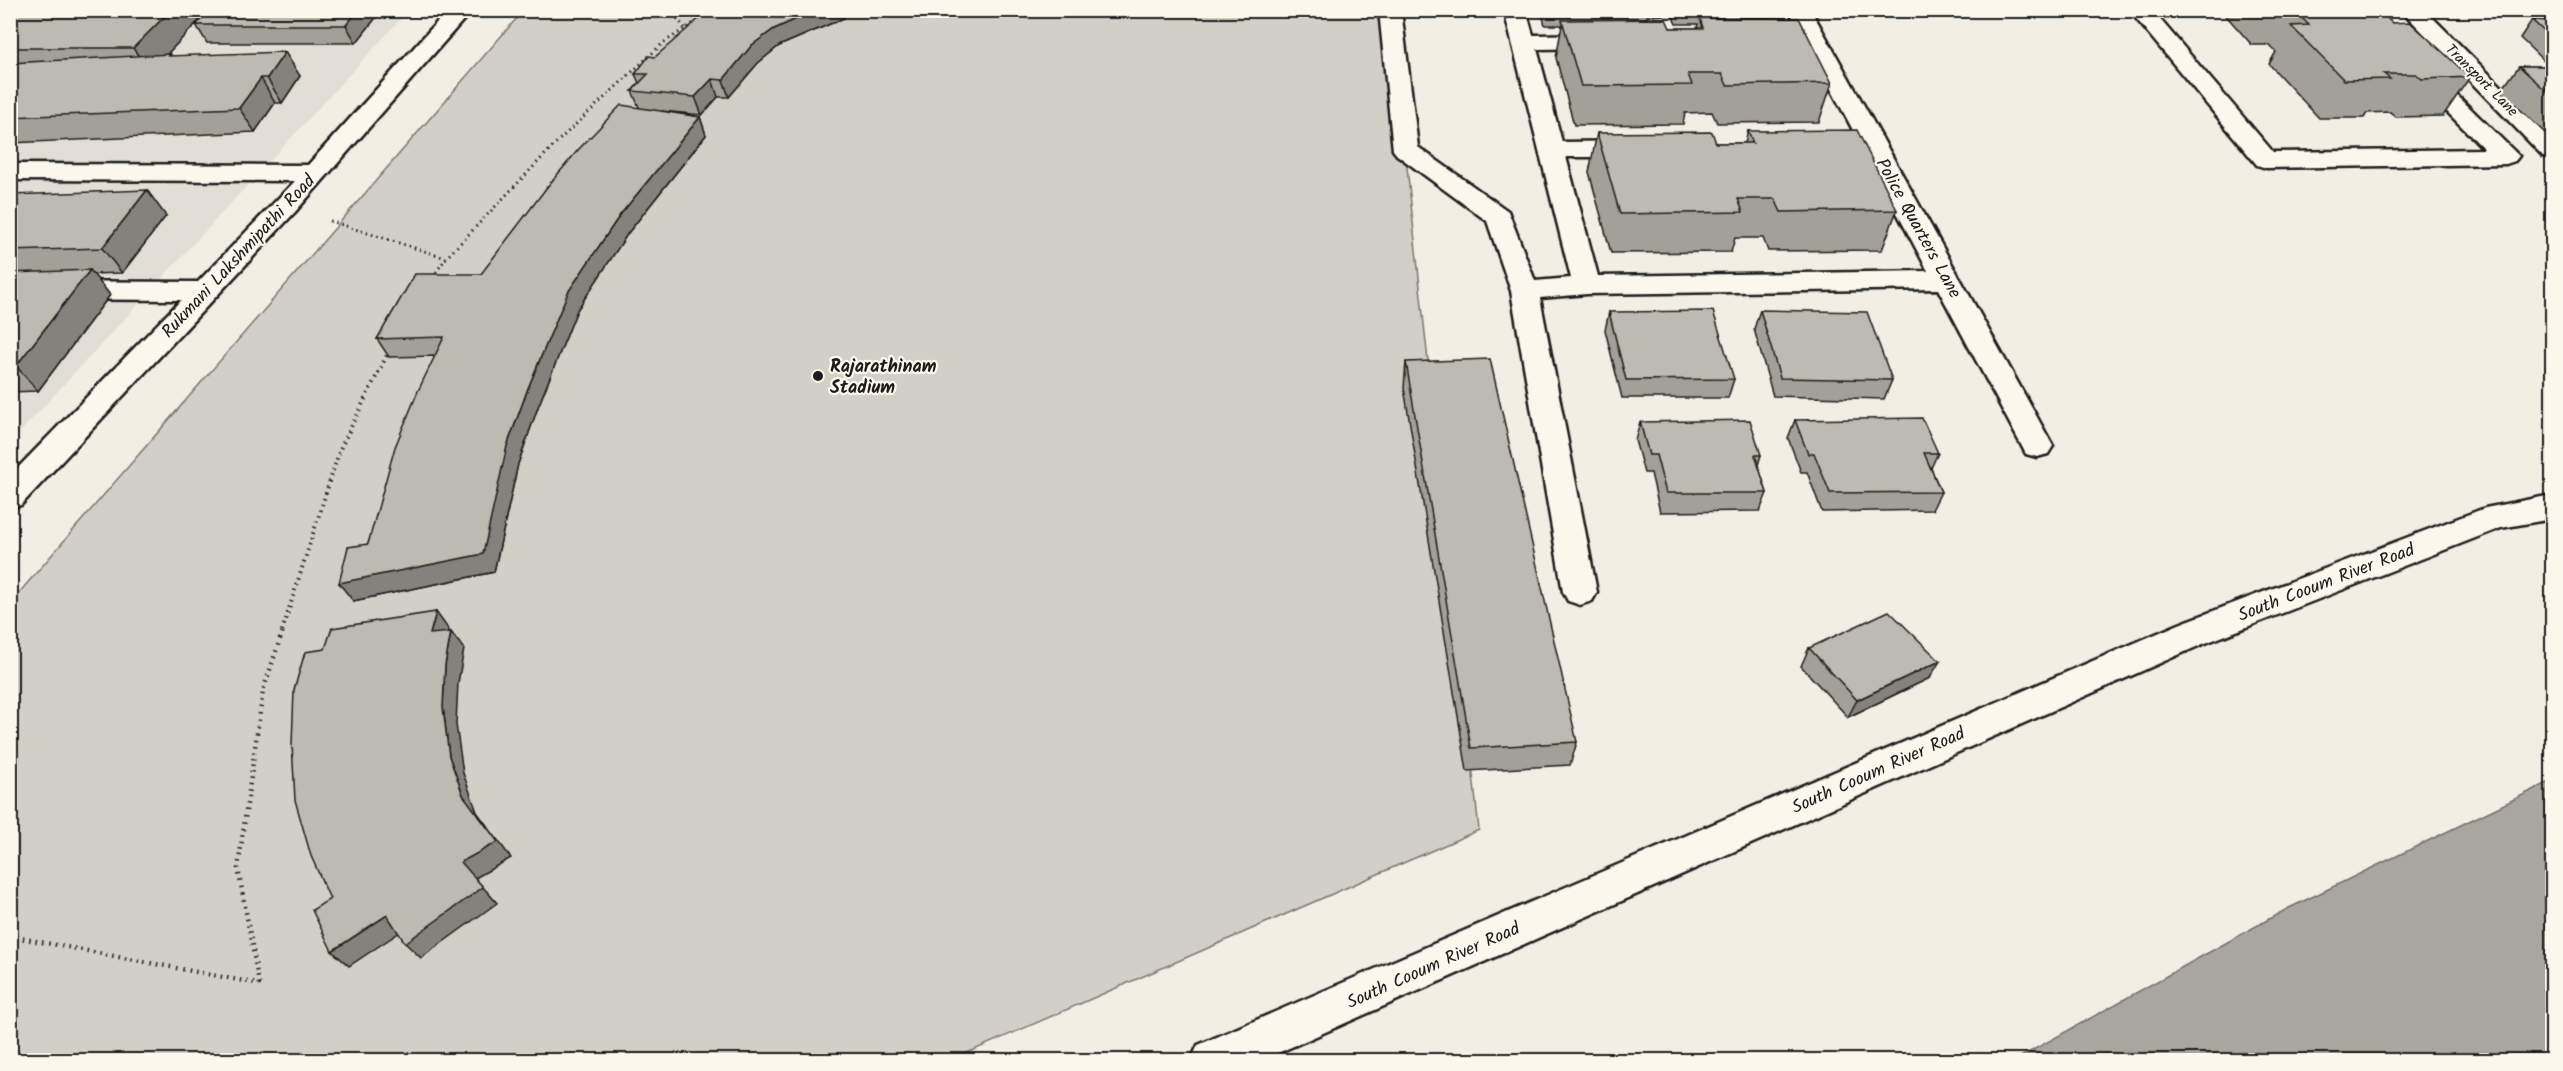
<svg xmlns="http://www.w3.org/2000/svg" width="2563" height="1071" viewBox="0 0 2563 1071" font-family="Kalam,sans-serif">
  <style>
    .built { fill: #e2ded5 }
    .green { fill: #d2cfc6; stroke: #777671; stroke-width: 1.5 }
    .water { fill: #a9a6a0; stroke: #716f6b; stroke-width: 1.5 }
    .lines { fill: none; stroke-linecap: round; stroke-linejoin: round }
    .minor-casing { stroke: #1c1c1c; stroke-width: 5 }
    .path-far2 { stroke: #1c1c1c; stroke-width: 3; stroke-dasharray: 1.5 4; stroke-linecap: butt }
    .path-far1 { stroke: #1c1c1c; stroke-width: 4; stroke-dasharray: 1.5 4.5; stroke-linecap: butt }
    .path { stroke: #1c1c1c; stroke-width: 4.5; stroke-dasharray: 1.5 5; stroke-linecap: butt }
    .minor { fill: #fbf7ec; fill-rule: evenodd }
    .wall { fill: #a3a098; stroke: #1c1c1c; stroke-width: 1.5; fill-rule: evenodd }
    .shaded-wall { fill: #84827c; stroke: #1c1c1c; stroke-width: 1.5 }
    .building { fill: #bdbab1; stroke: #1c1c1c; stroke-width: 1.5 }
    .poi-dot { fill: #1c1c1c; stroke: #fbf7ec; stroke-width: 2 }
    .labels { text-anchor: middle; stroke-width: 4.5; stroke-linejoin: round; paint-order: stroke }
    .far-street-label { font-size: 15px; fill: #1c1c1c; stroke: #fbf7ec }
    .street-label { font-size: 18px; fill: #1c1c1c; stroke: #fbf7ec }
    .poi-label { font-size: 18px; font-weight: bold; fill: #1c1c1c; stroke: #fbf7ec; text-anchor: start }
  </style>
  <rect width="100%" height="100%" fill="#f2eee4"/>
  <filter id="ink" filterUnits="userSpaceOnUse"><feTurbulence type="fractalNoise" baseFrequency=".0167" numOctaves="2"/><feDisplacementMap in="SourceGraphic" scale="12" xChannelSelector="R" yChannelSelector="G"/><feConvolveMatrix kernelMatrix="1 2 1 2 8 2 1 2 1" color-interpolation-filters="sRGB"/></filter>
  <g filter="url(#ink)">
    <path class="built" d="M11,11H408L11,442Z"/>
    <path class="green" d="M523,11H1390L1479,830L951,1060H11V602Z"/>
    <path class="water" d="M2552,781V1060H2015L2287,909Z"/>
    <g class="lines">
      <defs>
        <g id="minor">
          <path d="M448,10H472L295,212L21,505L10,509V476L181,300L10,299V281L198,282L295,181L10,180V164L308,165Z"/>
          <path d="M1379,10H1401L1418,147L1508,211L1535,281L1571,278L1504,10H1526L1533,35L1604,34L1612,36L1615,41L1612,46L1604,48L1537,49L1562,142L1638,141L1647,144L1651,149L1647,154L1638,157H1566L1598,276L1928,271L1789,10H1811L2053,446L2048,454L2037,457L2026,454L1938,289L1587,294L1540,298L1597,592L1592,601L1580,605L1568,601L1563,592L1511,291L1487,221L1397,155L1393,150Z"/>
          <path d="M2129,10H2152L2273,152L2484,149L2346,10H2370L2519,156L2515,161L2506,164L2266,168L2257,165Z"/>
          <path d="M2401,10H2425L2552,137V158L2543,156Z"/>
          <path d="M2552,495V519L2501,528L2203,644L1262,1060H1191L1198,1045L2179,624L2485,508Z"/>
        </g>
      </defs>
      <use href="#minor" class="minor-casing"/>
      <g class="path-far2">
        <path d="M670,10L685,28"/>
        <path d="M330,221L446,258"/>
        <path d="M433,277L446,258L558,141L663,43L703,17"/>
      </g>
      <path class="path-far1" d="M282,631L340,449L389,351"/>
      <path class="path" d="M10,936L259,984L238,868L263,691L283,630"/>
      <use href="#minor" class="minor"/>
    </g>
    <g class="wall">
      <path d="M10,10H209L167,54H170L172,56L300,76L282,103H275L255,132L10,143Z"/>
      <path d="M382,10L356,43H207L196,25Z"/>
      <path d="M712,10H842L844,18L779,46L758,63L729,97H718L702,115L662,111L700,117L706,135L628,233L577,310L538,407L518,464L494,572L353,601L368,544L435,356L389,357L377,339L481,274L639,107L632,91L639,83L635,74Z"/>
      <path d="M1541,10H1774L1772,18L1832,83L1819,122L1717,123L1712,112L1685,113L1683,124L1574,125L1556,58L1562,25H1545ZM1672,15L1676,24H1698L1697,28H1670L1646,19L1647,16Z"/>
      <path d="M2221,10H2390L2386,17L2392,23L2470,77L2443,116L2396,117L2390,112L2367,113L2364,118H2319L2269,64L2276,52L2269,45H2252Z"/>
      <path d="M2532,20L2553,21V134H2546L2501,91L2519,66H2549L2520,38Z"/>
      <path d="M1748,131L1897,210L1882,250L1768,251L1763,238H1735L1731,252L1611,253L1589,172L1597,133L1716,143H1745Z"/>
      <path d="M10,195L166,216L122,273L93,274L110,295L38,391L10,392Z"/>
      <path d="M1760,310L1892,380L1884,399L1773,396L1754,329Z"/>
      <path d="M1609,312L1734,379L1728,398H1622L1605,330Z"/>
      <path d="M1406,362L1577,742L1570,765L1467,771L1404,388Z"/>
      <path d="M1795,420L1938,453L1931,468L1941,492L1932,510L1822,512L1807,472H1801L1788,438Z"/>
      <path d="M1640,422L1761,455L1758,465L1767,493L1760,511L1660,512L1651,473H1644L1635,440Z"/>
      <path d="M1809,648L1930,678L1848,717L1801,666Z"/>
    </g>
    <g class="shaded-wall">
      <path d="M10,10H52L11,48Z"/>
      <path d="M171,10H209L150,72L133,48Z"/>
      <path d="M359,10H382L356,43L346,25Z"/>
      <path d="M816,10H842L844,18L779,46L758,63L729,97L723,80L752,45L774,29Z"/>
      <path d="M285,52L300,76L282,103L267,78Z"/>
      <path d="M261,78L275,103L255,132L239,108Z"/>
      <path d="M712,79L718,97L702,115L695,97Z"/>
      <path d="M700,117L706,135L628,233L577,310L538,407L518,464L494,572L353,601L339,583L507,446L528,388L568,292L620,215Z"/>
      <path d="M147,190L166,216L122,273L102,248Z"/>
      <path d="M90,270L110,295L38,391L16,366Z"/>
      <path d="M436,612L449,630L444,652L430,634Z"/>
      <path d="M451,632L464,649L458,683L456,724L463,773L477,812L511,858L475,878L497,903L421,958L405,943L461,862L463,795L449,756L443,707L445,665Z"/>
      <path d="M1940,661L1930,678L1848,717L1857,700Z"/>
      <path d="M387,915L403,930L349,966L332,951Z"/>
    </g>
    <g class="building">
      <path d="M18,10H171L133,48H10V17Z"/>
      <path d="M210,10H359L346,25H196Z"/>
      <path d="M712,10H816L774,29L752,45L723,80L712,79L695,97L632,91L648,74H635L649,56L655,57L701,17Z"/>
      <path d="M2294,10H2379L2392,23L2410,22L2470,77L2422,79L2416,74H2384L2390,79L2344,80L2291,26L2309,25Z"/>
      <path d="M1700,18H1799L1832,83L1727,85L1722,74H1688L1692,85L1581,86L1562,20L1666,19L1670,28H1703Z"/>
      <path d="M2532,20L2553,21V40Z"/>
      <path d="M285,52L267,78H261L239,108L10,117V63L170,54L168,56Z"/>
      <path d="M2519,66H2553V97Z"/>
      <path d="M621,105L700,117L620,215L568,292L528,388L507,446L483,554L339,583L348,547L368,544L395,447L418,391L444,337L377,339L415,274H481L547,187L578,150Z"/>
      <path d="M1857,130L1897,210L1781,212L1775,199H1738L1743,212L1620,214L1597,133L1712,132L1716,143H1753L1748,131Z"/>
      <path d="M147,190L102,248L10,251V195Z"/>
      <path d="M90,270L16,366H10V273Z"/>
      <path d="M1760,310L1867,312L1892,380L1780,378Z"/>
      <path d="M1713,311L1734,379L1626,380L1609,312Z"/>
      <path d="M1490,359L1577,742L1471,748L1406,362Z"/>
      <path d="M1922,418L1938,453H1924L1941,492L1830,493L1814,453L1808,454L1795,420Z"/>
      <path d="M1750,420L1761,455H1755L1767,493H1666L1656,455H1649L1640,422Z"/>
      <path d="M1889,611L1940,661L1857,700L1809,648Z"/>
      <path d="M436,612L430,634L451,632L445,665L443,707L449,756L463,795L498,842L461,862L483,887L405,943L387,915L332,951L312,910L330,899L311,856L295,800L292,744L294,690L305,652L325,649L332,628Z"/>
    </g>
  </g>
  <circle class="poi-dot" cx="818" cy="376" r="6"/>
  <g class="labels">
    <g class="far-street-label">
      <text transform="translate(2482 80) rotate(45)" y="5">Transport Lane</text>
    </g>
    <g class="street-label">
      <text transform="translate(1919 228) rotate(61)" y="6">Police Quarters Lane</text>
      <text transform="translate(238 256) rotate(-47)" y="6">Rukmani Lakshmipathi Road</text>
      <text transform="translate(2326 582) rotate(-21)" y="6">South Cooum River Road</text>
      <text transform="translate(1878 770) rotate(-24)" y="6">South Cooum River Road</text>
      <text transform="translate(1433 965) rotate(-24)" y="6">South Cooum River Road</text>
    </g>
    <g class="poi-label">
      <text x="830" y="372">Rajarathinam<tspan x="830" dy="21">Stadium</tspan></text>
    </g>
  </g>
  <rect width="2563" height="1071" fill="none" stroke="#fbf7ec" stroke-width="36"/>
  <rect x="18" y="18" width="2527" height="1035" fill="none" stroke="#1c1c1c" stroke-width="2" filter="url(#ink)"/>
</svg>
